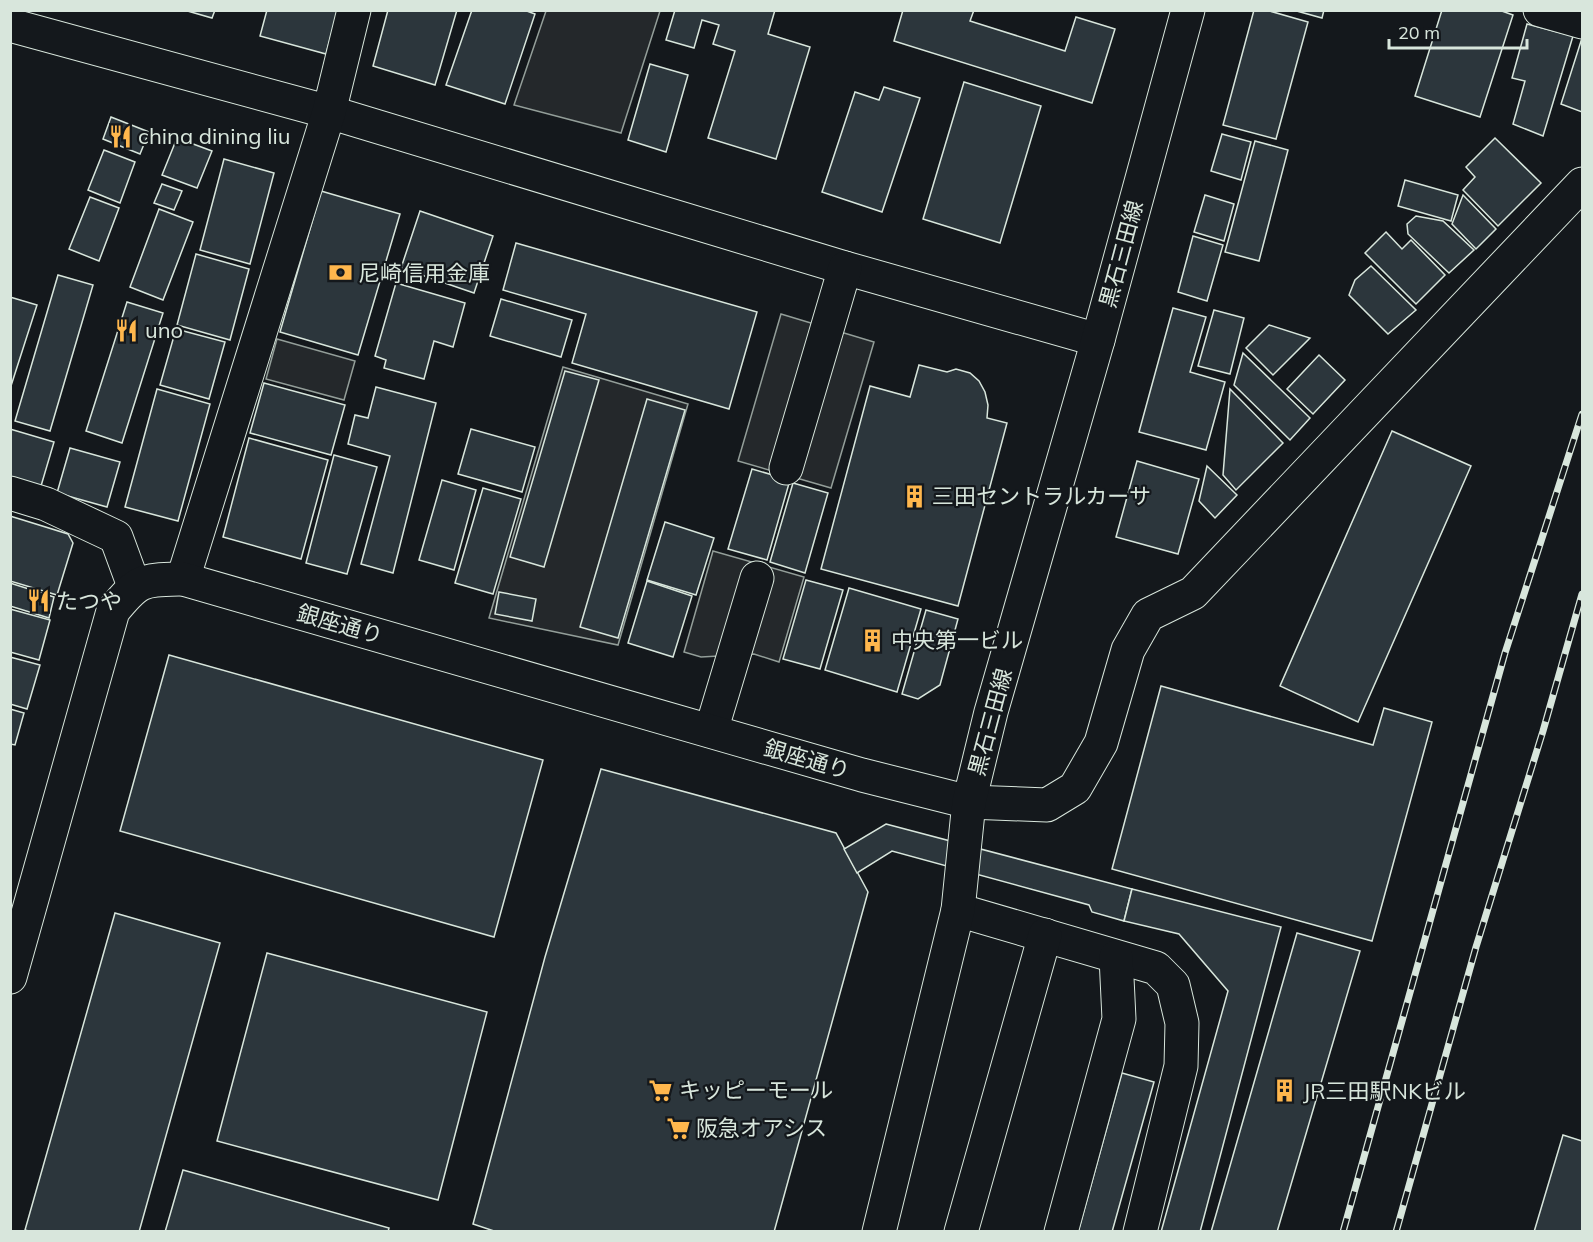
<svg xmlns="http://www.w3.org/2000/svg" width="1593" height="1242" viewBox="0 0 1593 1242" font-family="Mulish,'Noto Sans JP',sans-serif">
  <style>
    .parking { fill: #24282b; stroke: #939e99; stroke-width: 1.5 }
    .building { fill: #2c363c; stroke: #d8e6dc; stroke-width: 1.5 }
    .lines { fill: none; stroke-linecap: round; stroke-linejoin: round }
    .minor-casing { stroke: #d8e6dc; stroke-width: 35 }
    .major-casing { stroke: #d8e6dc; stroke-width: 35 }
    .minor { stroke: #14181c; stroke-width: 33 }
    .major { stroke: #14181c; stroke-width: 33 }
    .rail-casing { stroke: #d8e6dc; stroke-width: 7 }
    .rail { stroke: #14181c; stroke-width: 4.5; stroke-dasharray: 14; stroke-linecap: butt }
    .labels { text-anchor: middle; stroke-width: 4.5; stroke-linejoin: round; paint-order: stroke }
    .poi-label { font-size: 22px; fill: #d8e6dc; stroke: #14181c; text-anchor: start }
    .street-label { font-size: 22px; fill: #d8e6dc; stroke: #14181c }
  </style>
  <rect width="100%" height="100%" fill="#14181c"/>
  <g class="parking">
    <path d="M546,11H660L621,133L514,105Z"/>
    <path d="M781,314L874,342L831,488L738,461Z"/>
    <path d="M277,339L355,361L344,400L266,379Z"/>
    <path d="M563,367L688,404L618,645L489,618Z"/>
    <path d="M713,551L804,577L779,662L754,654L701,657L684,652Z"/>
  </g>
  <g class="building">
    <path d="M184,10H215L212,18Z"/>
    <path d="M267,10H338L326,54L260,36Z"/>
    <path d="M388,10H457L435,85L373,66Z"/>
    <path d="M472,10H524L535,14L505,104L446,85Z"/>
    <path d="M675,10H775L768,34L810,47L776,159L708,138L735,51L713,44L719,25L702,20L694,48L666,40Z"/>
    <path d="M903,10H974L970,21L1065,51L1076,17L1115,29L1092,103L894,41Z"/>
    <path d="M1254,10H1266L1308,22L1276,139L1223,125Z"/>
    <path d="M1293,10H1324L1322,18Z"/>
    <path d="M1442,10H1499L1513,15L1480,117L1415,96Z"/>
    <path d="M1527,24L1573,36L1543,136L1513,124L1525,81L1512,78Z"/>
    <path d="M1582,38V112L1561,104Z"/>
    <path d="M650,64L688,75L666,152L628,140Z"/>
    <path d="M964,82L1041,106L1000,243L923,219Z"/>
    <path d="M884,87L920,98L882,212L822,192L855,92L879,100Z"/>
    <path d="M111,117L149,132L140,154L103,139Z"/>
    <path d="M1222,134L1251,142L1241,180L1211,171Z"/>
    <path d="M177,138L212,151L197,188L162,175Z"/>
    <path d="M1495,138L1541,183L1498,226L1463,190L1475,177L1466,167Z"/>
    <path d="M1255,141L1288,150L1259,261L1225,252Z"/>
    <path d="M104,150L135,162L120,203L88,190Z"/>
    <path d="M224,159L274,173L250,264L200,250Z"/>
    <path d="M1405,180L1458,195L1451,221L1398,206Z"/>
    <path d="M162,184L182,191L174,210L154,203Z"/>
    <path d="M321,191L400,214L358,355L280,332Z"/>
    <path d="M1205,195L1234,204L1224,241L1194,232Z"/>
    <path d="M1463,195L1496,229L1476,249L1452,224Z"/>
    <path d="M90,197L119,208L99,261L69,249Z"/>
    <path d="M159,209L193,222L163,300L130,287Z"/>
    <path d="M420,211L493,236L474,293L401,268Z"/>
    <path d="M1416,216L1443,221L1474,250L1449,273L1408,234L1407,224Z"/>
    <path d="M1386,232L1402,249L1411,240L1445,275L1416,304L1365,253Z"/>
    <path d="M1193,236L1223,245L1207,301L1178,292Z"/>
    <path d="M516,243L757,312L729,409L572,363L586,314L503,290Z"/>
    <path d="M196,254L249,269L230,340L177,325Z"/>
    <path d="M1371,266L1416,310L1388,334L1349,295L1355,280Z"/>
    <path d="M58,275L93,285L50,431L15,421Z"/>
    <path d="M396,283L465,303L453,347L434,341L424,379L384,368L386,360L375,356Z"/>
    <path d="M10,297L37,305L10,389Z"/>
    <path d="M501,299L572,320L561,357L490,336Z"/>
    <path d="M127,302L163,313L122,443L86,431Z"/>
    <path d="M1173,308L1206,317L1190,372L1225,382L1206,450L1139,432Z"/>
    <path d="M1214,310L1244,318L1230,374L1198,366Z"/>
    <path d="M1269,325L1310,338L1273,375L1246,348Z"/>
    <path d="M176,329L225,342L209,399L160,385Z"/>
    <path d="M1243,353L1310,418L1290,440L1234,385Z"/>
    <path d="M1319,355L1345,380L1313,414L1287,389Z"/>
    <path d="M919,365L947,372L956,369L970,373L979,381L985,392L988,405L987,418L1007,423L958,606L821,569L870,386L910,397Z"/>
    <path d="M565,371L599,380L544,567L510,557Z"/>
    <path d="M264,383L345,405L331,455L250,433Z"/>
    <path d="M376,387L436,403L393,573L361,564L390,456L348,444L355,415L368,418Z"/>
    <path d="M157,389L210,404L178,521L125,507Z"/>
    <path d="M1230,389L1283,443L1236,490L1223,475Z"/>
    <path d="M647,399L685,410L618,638L580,627Z"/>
    <path d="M10,429L54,442L41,486L10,477Z"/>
    <path d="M471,429L535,447L522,492L458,474Z"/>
    <path d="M1392,431L1471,466L1358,722L1280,686Z"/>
    <path d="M249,438L328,460L301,559L223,537Z"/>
    <path d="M70,448L120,462L107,507L57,493Z"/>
    <path d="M334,455L377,467L347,574L306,563Z"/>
    <path d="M1137,461L1199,479L1178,554L1116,537Z"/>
    <path d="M1207,466L1237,495L1215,518L1199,501Z"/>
    <path d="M752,469L790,480L767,560L728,549Z"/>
    <path d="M442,480L476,490L454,570L419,560Z"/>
    <path d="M793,483L828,493L805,573L770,562Z"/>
    <path d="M483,488L521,499L493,594L455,583Z"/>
    <path d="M10,516L68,534L73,543L57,595L10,581Z"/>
    <path d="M665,522L714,538L696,595L647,580Z"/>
    <path d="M806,580L843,590L820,669L783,659Z"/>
    <path d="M647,581L692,596L673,657L628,643Z"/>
    <path d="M10,583L54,597L49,618L10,606Z"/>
    <path d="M849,588L921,609L897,692L825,670Z"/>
    <path d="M499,592L536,599L532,621L495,614Z"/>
    <path d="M10,609L50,620L39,660L10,652Z"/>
    <path d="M926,610L958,619L940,685L918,699L902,694Z"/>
    <path d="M169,655L543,760L494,937L120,831Z"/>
    <path d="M10,657L40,665L27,709L10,704Z"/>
    <path d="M1161,686L1373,745L1384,708L1432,722L1372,941L1112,869Z"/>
    <path d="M10,709L24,713L15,745L10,744Z"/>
    <path d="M601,769L836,833L868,892L774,1232H497L473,1224L545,957Z"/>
    <path d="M886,824L1132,889L1124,921L1092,912L1089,905L892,851L857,873L844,849Z"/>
    <path d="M1132,889L1281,927L1200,1232H1161L1228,991L1179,934L1124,921Z"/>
    <path d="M115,913L220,943L139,1232H32L25,1230Z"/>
    <path d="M1297,933L1360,951L1277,1232H1211Z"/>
    <path d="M267,953L487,1012L438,1200L217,1141Z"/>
    <path d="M1122,1073L1154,1082L1112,1232H1078Z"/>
    <path d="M1563,1135L1582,1141V1232H1534Z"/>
    <path d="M183,1170L389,1228L388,1232H165Z"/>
  </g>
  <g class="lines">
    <defs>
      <g id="minor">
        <path d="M1540,10L1582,22"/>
        <path d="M10,25L329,112L845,268L1098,340"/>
        <path d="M786,468L845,268"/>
        <path d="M10,493L46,504L116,537L134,586"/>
        <path d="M183,579L329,112L354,10"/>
        <path d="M711,731L757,578"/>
        <path d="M958,910L1156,968L1173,985L1182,1023L1181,1066L1140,1232"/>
        <path d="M10,977L113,611C139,579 141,580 183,579L862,775L969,802L1047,805L1075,788L1101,743L1128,650L1148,615L1193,593L1582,184"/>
        <path d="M961,1232L1045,935"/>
        <path d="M1061,1232L1119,1019L1116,957"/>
      </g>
      <path id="major" d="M879,1232L958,910L969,802L991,712L1098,340L1188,10"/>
    </defs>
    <use href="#minor" class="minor-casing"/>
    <use href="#major" class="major-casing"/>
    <use href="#minor" class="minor"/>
    <use href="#major" class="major"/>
    <defs>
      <g id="rail">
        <path d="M1343,1232L1505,653L1582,414"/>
        <path d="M1396,1232L1476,947L1543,731L1582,594"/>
      </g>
    </defs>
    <use href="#rail" class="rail-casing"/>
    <use href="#rail" class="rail"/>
  </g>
  <defs>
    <symbol id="restaurant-bare" viewBox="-9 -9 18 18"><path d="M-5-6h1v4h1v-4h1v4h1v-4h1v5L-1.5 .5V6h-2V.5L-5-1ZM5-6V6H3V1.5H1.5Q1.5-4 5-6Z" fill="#ffb74d" stroke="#14181c" stroke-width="2.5" paint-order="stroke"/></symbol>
    <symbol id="bank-bare" viewBox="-9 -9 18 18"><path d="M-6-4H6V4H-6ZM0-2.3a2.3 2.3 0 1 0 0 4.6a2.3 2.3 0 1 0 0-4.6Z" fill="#ffb74d" stroke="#14181c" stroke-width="2.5" paint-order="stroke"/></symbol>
    <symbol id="building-bare" viewBox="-9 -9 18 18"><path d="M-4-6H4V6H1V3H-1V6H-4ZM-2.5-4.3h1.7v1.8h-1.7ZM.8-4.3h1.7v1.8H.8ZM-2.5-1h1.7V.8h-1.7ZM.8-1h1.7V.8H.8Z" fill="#ffb74d" stroke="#14181c" stroke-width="2.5" paint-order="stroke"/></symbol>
    <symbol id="supermarket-bare" viewBox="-9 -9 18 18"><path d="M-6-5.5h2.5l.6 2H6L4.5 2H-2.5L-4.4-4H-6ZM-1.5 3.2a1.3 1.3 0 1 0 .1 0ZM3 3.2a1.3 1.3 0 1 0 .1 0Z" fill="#ffb74d" stroke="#14181c" stroke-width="2.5" paint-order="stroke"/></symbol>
  </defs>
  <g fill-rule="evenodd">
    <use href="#restaurant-bare" x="104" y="120" width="33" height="33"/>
    <use href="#bank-bare" x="324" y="256" width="33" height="33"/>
    <use href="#restaurant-bare" x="110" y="314" width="33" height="33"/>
    <use href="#building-bare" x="898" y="480" width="33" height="33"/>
    <use href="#restaurant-bare" x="22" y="584" width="33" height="33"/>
    <use href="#building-bare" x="856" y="624" width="33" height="33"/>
    <use href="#supermarket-bare" x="644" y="1074" width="33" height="33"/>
    <use href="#building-bare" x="1268" y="1074" width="33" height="33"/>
    <use href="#supermarket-bare" x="662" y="1112" width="33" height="33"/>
  </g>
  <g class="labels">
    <g class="poi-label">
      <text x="138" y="144">china dining liu</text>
      <text x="358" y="281">尼崎信用金庫</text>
      <text x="145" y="338">uno</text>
      <text x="932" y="504">三田セントラルカーサ</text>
      <text x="56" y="609">たつや</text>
      <text x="891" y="648">中央第一ビル</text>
      <text x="679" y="1098">キッピーモール</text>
      <text x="1303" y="1099">JR三田駅NKビル</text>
      <text x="696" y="1136">阪急オアシス</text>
    </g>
    <g class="street-label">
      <text transform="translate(1121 254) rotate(-75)" y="8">黒石三田線</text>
      <text transform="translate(340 624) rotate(16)" y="8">銀座通り</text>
      <text transform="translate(990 722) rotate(-75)" y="8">黒石三田線</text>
      <text transform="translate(807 759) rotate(16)" y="8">銀座通り</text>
    </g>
  </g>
  <rect width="1593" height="1242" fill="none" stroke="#d8e6dc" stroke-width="24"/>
  <path d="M1389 39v9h138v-9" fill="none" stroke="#d8e6dc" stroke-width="3"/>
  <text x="1398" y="39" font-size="18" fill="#d8e6dc" stroke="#14181c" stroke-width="4.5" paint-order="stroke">20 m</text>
</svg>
